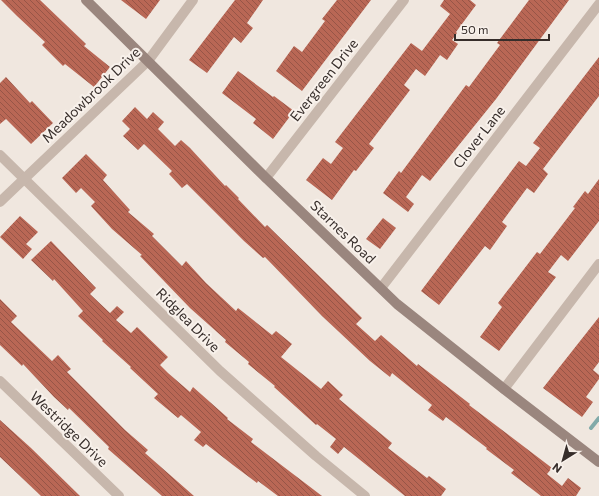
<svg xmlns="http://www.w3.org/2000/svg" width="599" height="496" viewBox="0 0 599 496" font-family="Commissioner,sans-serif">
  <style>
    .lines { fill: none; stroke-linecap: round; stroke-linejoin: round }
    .stream { stroke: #81aaa9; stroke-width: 4 }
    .building { fill: url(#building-back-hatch) }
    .minor { stroke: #c7b7ac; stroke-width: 10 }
    .tertiary { stroke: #c7b7ac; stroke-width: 10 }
    .secondary { stroke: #9a867e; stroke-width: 10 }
    .labels { text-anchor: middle; stroke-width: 4; stroke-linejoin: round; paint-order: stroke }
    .street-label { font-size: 14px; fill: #362d2a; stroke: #f8f1eb }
  </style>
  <defs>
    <pattern id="building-back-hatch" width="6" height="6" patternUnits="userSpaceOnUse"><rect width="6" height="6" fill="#b96755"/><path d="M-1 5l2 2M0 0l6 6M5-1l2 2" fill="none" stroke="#975547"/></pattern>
  </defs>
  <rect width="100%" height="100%" fill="#f0e7df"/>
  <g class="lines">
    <path class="stream" d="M591,428L599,418"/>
  </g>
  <g class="building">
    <path d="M1,0H40L86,44L84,46L110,67L94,87L65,64L63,66L42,45L45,42L17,16Z"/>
    <path d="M121,0H160L146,19Z"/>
    <path d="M235,0H263L247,23L253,28L241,43L234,37L207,73L189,60Z"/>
    <path d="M337,0H371L302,91L276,71L294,46L302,52L325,21L322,19Z"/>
    <path d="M444,0H470L476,5L456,32L457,33L452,40L458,44L447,60L440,55L425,76L416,69L404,85L410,90L369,144L374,148L356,171L354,170L332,200L306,180L323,158L331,164L343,148L335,142L411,43L422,51L450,14L440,6Z"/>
    <path d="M529,0H569L496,99L430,181L422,175L406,197L414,204L408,212L383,193L399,171L401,173L466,85L469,87L500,45L497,43Z"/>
    <path d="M599,57V96L543,169L548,174L534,193L527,188L502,222L507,226L490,250L485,246L439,305L421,291L519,161L526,166L540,148L533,143Z"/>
    <path d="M238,71L273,97L274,96L294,111L273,139L253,123L256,119L222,93Z"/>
    <path d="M6,77L30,103L32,101L53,123L31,144L6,119L0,124V83Z"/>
    <path d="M135,107L147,119L153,112L164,122L158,129L175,146L181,140L190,148L225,186L226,185L239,198L238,199L265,227L267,225L362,318L356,324L375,341L381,335L417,366L418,364L470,404L469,405L552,468L547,474L562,486L568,478L581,488L576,496H541L511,473L514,470L486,449L487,448L446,417L443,421L428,410L432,405L392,373L390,377L370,361L322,316L265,257L263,258L244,241L187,184L182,188L169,174L172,171L144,144L138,150L123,136L130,129L122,121Z"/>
    <path d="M86,154L107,175L103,180L130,210L128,212L154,234L152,236L182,266L186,261L206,283L236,311L238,308L272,335L276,331L292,344L281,357L321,389L328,381L343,395L339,399L392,443L388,448L427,478L429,476L446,489L441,496H405L344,447L338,454L330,447L336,439L317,424L316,425L274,387L275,386L248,364L249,362L225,342L226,340L190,308L140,256L142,255L112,229L91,206L95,202L81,188L76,193L62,178Z"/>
    <path d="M599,179V221L568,261L561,255L548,272L556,277L499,351L480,337L502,307L498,303L537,252L540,254L575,208L573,207L585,191L588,194Z"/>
    <path d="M20,216L38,232L26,244L32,249L23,259L0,237Z"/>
    <path d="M383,218L396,228L380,249L366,239Z"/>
    <path d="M51,241L96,288L90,294L110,313L117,306L124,312L116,320L131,333L137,327L168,357L160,365L168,373L190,392L193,387L228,418L227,419L253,439L251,442L322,496H278L258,481L257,483L233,465L206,444L203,447L194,440L201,432L181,415L178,418L154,398L158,394L130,368L131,367L102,341L103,340L78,316L83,311L54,279L53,281L31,260Z"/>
    <path d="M0,299L17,316L11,322L52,361L58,355L71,369L67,372L125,430L148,450L145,453L194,496H162L108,449L109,447L69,408L68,410L54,397L23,364L22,366L0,345Z"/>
    <path d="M599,317V362L593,370L599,375V379L586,397L593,402L582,417L543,388Z"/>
    <path d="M0,420L31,448L80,496H41L0,457Z"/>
  </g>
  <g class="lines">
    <g class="minor">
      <path d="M0,155L220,371L316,456L365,496"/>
      <path d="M266,178L404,0"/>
      <path d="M381,288L599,4"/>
      <path d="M0,381L119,496"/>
      <path d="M504,389L599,264"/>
    </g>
    <path class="tertiary" d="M0,202L148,61L193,0"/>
    <path class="secondary" d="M86,0L266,178L397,304L504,389L599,462"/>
  </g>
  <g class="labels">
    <g class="street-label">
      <text transform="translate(324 80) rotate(-52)" y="5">Evergreen Drive</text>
      <text transform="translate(91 95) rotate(-44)" y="5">Meadowbrook Drive</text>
      <text transform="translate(479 137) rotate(-52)" y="5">Clover Lane</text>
      <text transform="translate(343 232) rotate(44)" y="5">Starnes Road</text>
      <text transform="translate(188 320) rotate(45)" y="5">Ridglea Drive</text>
      <text transform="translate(69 429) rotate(44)" y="5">Westridge Drive</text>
    </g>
  </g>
  <g transform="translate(563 460) rotate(217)" stroke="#f8f1eb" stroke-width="3" paint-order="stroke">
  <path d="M0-3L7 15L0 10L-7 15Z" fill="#362d2a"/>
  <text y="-6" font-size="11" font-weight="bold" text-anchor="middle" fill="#362d2a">N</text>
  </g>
  <path d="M455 34v6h94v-6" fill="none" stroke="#362d2a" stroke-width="2"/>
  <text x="461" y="34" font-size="12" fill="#362d2a" stroke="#f8f1eb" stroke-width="3" paint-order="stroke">50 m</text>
</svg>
